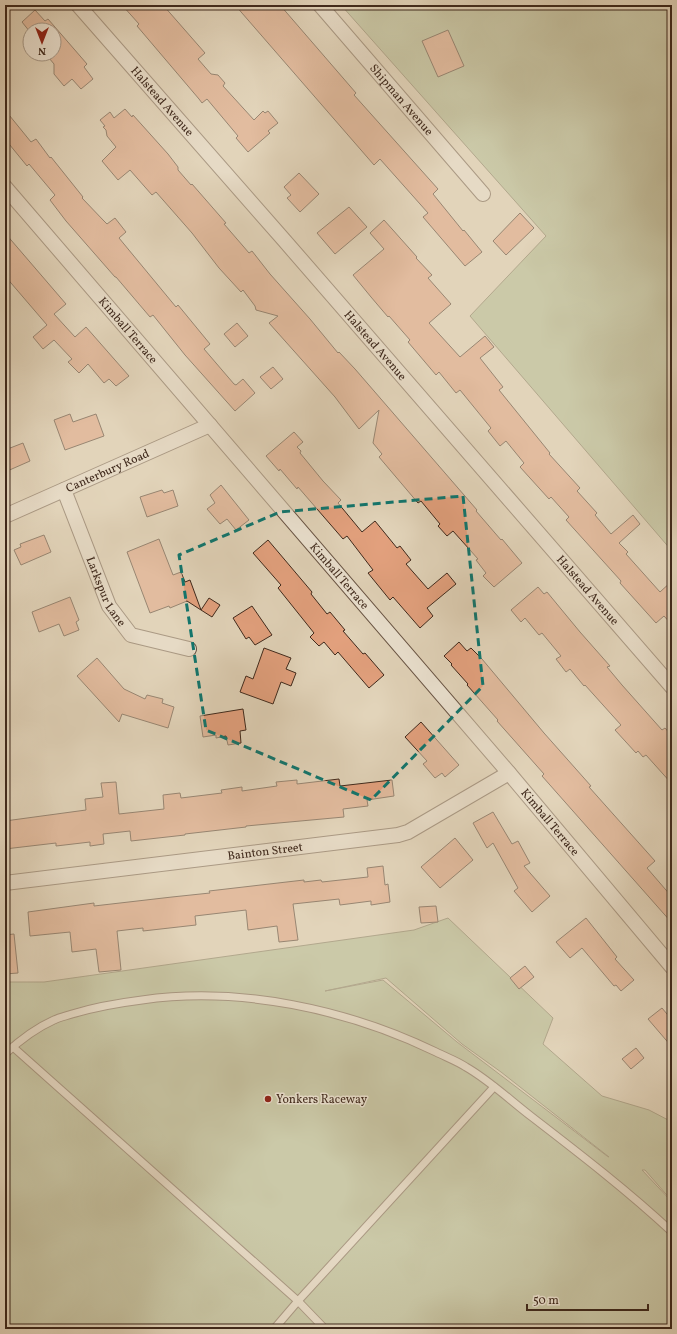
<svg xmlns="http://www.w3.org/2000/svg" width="677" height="1334" viewBox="0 0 677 1334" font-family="Vollkorn,serif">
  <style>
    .green { fill: #b0bd92; stroke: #787357; fill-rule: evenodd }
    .building { fill: #e3a17e; stroke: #3f291c }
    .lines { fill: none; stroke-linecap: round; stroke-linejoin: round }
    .service-casing { stroke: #685444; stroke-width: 9 }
    .minor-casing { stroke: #685444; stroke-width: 16 }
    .service { stroke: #ece3d2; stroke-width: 7 }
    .minor { stroke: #ece3d2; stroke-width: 14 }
    .marked { fill: none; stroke: #0f766e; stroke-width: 3; stroke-dasharray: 8 5; stroke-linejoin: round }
    .poi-dot { fill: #8f2418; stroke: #ece3d2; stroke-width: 1.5 }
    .labels { text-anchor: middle; stroke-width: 3; stroke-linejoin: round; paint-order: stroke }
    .street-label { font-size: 12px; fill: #3f291c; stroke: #ece3d2 }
    .poi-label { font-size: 12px; fill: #3f291c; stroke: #ece3d2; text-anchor: start }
  </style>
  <rect width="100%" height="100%" fill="#e2d4ba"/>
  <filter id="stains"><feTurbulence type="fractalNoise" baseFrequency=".005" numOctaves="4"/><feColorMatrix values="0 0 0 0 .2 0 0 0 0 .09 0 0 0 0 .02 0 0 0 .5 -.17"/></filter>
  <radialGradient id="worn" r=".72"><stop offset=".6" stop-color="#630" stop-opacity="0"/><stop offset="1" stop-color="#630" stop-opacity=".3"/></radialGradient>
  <g class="green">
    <path d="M341,5H672V551L470,316L546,236Z"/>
    <path d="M448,918L553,1018L543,1044L602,1096L649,1110L672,1122V1201L645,1170H642L672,1202V1329H5V982H44L414,930ZM386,978L462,1044L501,1072L609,1157L607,1156L457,1042L383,980L325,991Z"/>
  </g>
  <g class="building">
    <path d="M122,5H163L205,53L198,59L211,74L218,75L225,83L223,86L254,120L263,111L265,113L268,111L278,123L268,131L270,133L248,152L236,138L238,136L207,99L202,103L199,99L137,26L139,24Z"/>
    <path d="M235,5H280L356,93L354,95L438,189L433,194L463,231L464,230L482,252L465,266L423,217L428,213L380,159L374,165Z"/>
    <path d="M35,10L45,21L48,19L87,64L84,67L93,79L81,89L72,79L64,86L54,74V64L49,58L51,56L49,54H54V30H30V32L22,22Z"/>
    <path d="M448,30L464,66L438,77L422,41Z"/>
    <path d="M125,109L132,117L133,115L168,154L178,167V170L191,185L192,184L226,223L224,224L243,246L249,253L252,251L270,274L310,319L338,353L339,352L355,369L477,510L476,511L501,540L502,539L522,563L494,587L483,576L486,573L476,560L478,559L453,531L447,536L438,526L440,524L421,501L418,503L379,457L382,454L373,443L379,410L359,429L335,397L269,323L278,316L256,310L255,306L243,290L241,292L219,268L192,233L156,192L152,195L130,170L118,180L102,161L116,147L107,136L106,130L103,127L105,126L100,120L110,112L114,118Z"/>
    <path d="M5,110L31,142L36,139L50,158L51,157L83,197L82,198L104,221L107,224L115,218L126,232L119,238L176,307L178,305L210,344L204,349L234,384L236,385L243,379L255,393L235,411L185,355L153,315L150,317L116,277H115L66,221L50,200L55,195L29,164L27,166L5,139Z"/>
    <path d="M299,173L319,194L300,212L287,198L291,195L284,187Z"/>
    <path d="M349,207L367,227L335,254L317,233Z"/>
    <path d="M520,213L534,228L506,255L493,241Z"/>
    <path d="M384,220L417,257L416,258L432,275L428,278L451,304L429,323L460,357L485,336L494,347L480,358L503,387L499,390L550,453L549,454L580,488L577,491L597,513L595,515L611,534L633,515L640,524L619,543L628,552L626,554L660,592L672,581V625L664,616L656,623L620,583L621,581L566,520L569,517L551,497L549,499L520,467L524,463L506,441L500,446L488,431L491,428L460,390L456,393L439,372L436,375L408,342L410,340L389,316L388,317L371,297L353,275L384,249L370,233Z"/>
    <path d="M5,233L66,304L54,314L75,337L86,327L129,376L116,386L109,379L104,383L88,364L79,373L68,362L72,359L54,340L43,349L33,337L47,325L5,276Z"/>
    <path d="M237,323L248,336L235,347L224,334Z"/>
    <path d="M273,367L283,379L271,389L260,377Z"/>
    <path d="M70,414L73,422L96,414L104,436L65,450L54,420Z"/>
    <path d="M294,432L303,442L297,447L301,451L300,453L323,481L341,500L338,503L362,532L375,521L397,548L400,546L411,560L406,564L428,589L447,573L456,584L427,608L433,616L420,628L393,597L390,600L368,573L373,570L347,536L343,539L298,487L297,489L280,469L279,471L266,456Z"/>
    <path d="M23,443L30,461L5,472V450Z"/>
    <path d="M221,485L249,520L236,530L227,519L220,524L207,509L215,503L210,495Z"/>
    <path d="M162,490L164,493L173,490L178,506L147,517L140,497Z"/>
    <path d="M44,535L51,552L21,565L14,550L21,547L20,544Z"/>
    <path d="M159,539L173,575L181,572L185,582L190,580L201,610L187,601L170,608L169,606L150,613L127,552Z"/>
    <path d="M268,540L312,592L311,594L327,614L330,612L345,630L343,631L363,654L365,653L384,675L369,688L338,652L335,655L324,642L319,646L310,637L314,633L278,588L281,585L253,553Z"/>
    <path d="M538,587L544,594L547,592L580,632L610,666L607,667L622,685L662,730L665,728L672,736V784L646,755L643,757L638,751L636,753L615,730L621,725L585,685L584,686L570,669L566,672L556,659L561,656L542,633L539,635L525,618L521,622L511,610Z"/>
    <path d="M70,597L79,620L76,622L79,630L64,636L59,624L39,632L32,612Z"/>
    <path d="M209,598L220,605L212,617L201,610Z"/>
    <path d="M252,606L272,635L255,645L249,637L246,639L233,618Z"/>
    <path d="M459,642L467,651L471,648L482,659L544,733L591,786L589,787L655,861L647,868L672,897V923L542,776L544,774L497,721L498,720L467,685L468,684L451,665L452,664L444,656Z"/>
    <path d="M264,648L291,658L286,669L296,673L291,686L281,682L273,704L240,692L246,676L253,679Z"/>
    <path d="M97,658L124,689L145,699L147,695L163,699L162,703L174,707L168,728L122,714L119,722L77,676Z"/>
    <path d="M243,709L246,730L240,731L241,743L228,745L226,736L216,738V735L203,737L200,716Z"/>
    <path d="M421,722L459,765L445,777L442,773L435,778L423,764L427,761L405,737Z"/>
    <path d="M339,779L340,786L392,780L394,796L367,800L368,806L343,809L344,817L246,826V827L185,834V835L131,841L130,831L103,834L104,844L90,846V842L56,846V843L5,849V821L86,810L85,799L103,797L101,783L116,782L119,814L164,809L163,795L180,793L181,798L222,793L221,790L242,787V791L277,786L276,782L297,780V784Z"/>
    <path d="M493,812L512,844L518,841L530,863L524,866L550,896L532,912L514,891L518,888L493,843L487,848L473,823Z"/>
    <path d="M455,838L473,860L440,888L421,867Z"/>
    <path d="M383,866L385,885L388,884L390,902L371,905V901L340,905L339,899L293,904L298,940L279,942L277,926L248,930L246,910L195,916L196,925L143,931V928L117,931L121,970L99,972L96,949L72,952L70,932L30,936L28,912L94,903V906L172,897L210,893L209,891L304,880V882L321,880L322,882L368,877L367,868Z"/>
    <path d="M436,906L438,922L421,923L419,907Z"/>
    <path d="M586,918L617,957L615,959L634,980L621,991L616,985L614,986L582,948L570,958L556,942Z"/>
    <path d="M14,934L18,973L5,974V935Z"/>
    <path d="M525,966L534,977L519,989L510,978Z"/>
    <path d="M662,1008L672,1020V1047L648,1019Z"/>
    <path d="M636,1048L644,1058L631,1069L622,1059Z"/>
  </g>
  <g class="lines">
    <defs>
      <g id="service">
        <path d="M13,1047L298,1301L325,1329"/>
        <path d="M5,1054C19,1041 36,1028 54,1020C60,1017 66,1016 72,1014C95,1007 118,1003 142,1000C240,986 347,1009 436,1052C446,1057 457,1061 466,1067C489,1080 511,1101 532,1117C580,1154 628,1191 672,1232"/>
        <path d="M274,1329L298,1301L494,1087"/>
      </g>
      <g id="minor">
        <path id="s1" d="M78,5L284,240L672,687"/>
        <path id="s2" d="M320,5L483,194"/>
        <path id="s3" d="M5,187L509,773L672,967"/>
        <path id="s4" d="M64,490L109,606L131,635L189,649"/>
        <path id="s5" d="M5,516L210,425"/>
        <path id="s6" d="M5,883L398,835L408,832L509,773"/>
      </g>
    </defs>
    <use href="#service" class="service-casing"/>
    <use href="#minor" class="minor-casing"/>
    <use href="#service" class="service"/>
    <use href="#minor" class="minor"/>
  </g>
  <path d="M0 0H677V1334H0ZM463,496L483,686L371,800L206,730L179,555L280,512Z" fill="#e2d4ba" fill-opacity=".55" fill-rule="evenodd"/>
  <path class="marked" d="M463,496L483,686L371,800L206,730L179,555L280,512Z"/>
  <circle class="poi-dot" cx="268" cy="1099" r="4"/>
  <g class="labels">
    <g class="street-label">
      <text dy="4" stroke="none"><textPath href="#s2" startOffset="125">Shipman Avenue</textPath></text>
      <text dy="4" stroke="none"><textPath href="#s1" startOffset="128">Halstead Avenue</textPath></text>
      <text dy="4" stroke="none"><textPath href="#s3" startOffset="189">Kimball Terrace</textPath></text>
      <text dy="4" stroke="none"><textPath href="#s1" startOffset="452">Halstead Avenue</textPath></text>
      <text dy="4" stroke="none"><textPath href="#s5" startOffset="112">Canterbury Road</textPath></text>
      <text dy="4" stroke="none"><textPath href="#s3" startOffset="513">Kimball Terrace</textPath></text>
      <text dy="4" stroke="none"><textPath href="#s1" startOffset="776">Halstead Avenue</textPath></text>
      <text dy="4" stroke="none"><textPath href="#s4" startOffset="110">Larkspur Lane</textPath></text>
      <text dy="4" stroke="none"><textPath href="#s3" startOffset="837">Kimball Terrace</textPath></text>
      <text dy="4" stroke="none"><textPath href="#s6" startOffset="262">Bainton Street</textPath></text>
    </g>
    <g class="poi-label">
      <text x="276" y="1103">Yonkers Raceway</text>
    </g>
  </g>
  <rect width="677" height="1334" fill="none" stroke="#e2d4ba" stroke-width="20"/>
  <rect x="6" y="6" width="665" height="1322" fill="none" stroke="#3f291c" stroke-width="2"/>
  <rect x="10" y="10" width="657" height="1314" fill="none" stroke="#3f291c"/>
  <g transform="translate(42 42) rotate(180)"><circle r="19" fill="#ece3d2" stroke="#a79989"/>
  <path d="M0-3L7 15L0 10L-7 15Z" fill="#8f2418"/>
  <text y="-6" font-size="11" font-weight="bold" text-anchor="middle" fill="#3f291c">N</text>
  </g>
  <path d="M527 1304v6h121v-6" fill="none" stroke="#3f291c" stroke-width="2"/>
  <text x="533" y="1304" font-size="12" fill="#3f291c" stroke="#ece3d2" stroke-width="3" paint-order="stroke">50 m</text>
  <rect width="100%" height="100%" filter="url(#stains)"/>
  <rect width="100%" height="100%" fill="url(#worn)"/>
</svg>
